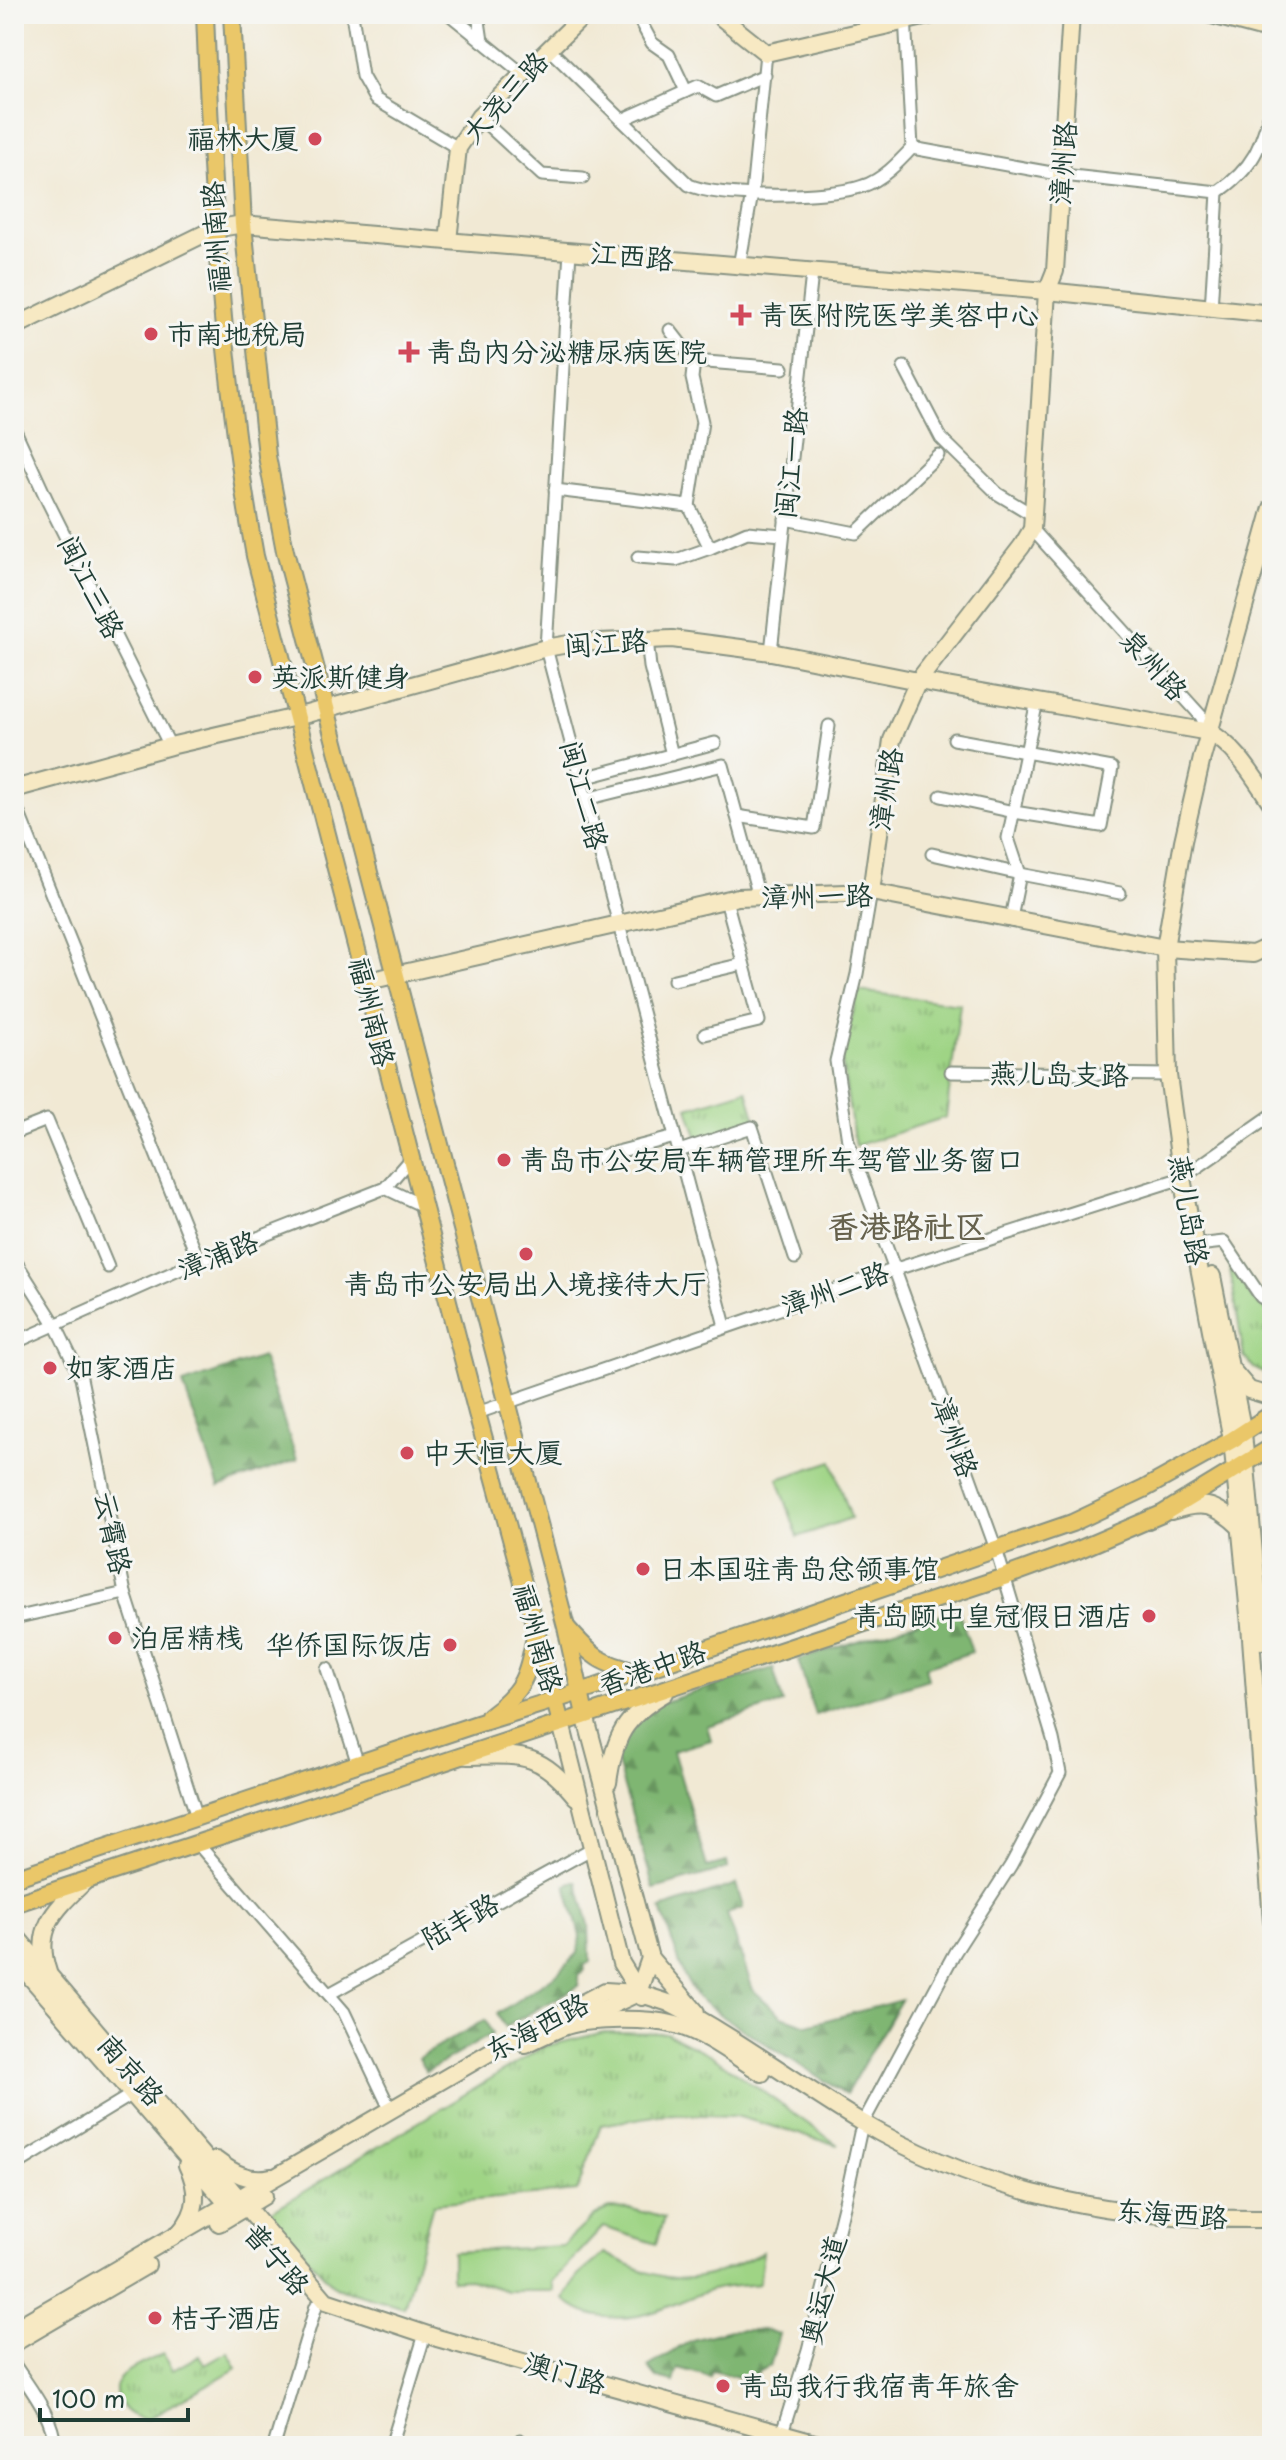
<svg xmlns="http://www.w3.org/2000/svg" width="1286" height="2460" viewBox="0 0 1286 2460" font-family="'Playpen Sans','LXGW WenKai TC',sans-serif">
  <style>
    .grass { fill: #9fd485; stroke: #5f885c; stroke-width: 2 }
    .forest { fill: url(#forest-firs); stroke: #4f7a53; stroke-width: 2 }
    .park { fill: url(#park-tufts); stroke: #5f885c; stroke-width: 2 }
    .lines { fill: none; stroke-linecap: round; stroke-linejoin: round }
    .street-casing { stroke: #889384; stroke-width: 15 }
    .secondary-casing { stroke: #889384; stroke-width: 20 }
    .primary-casing { stroke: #889384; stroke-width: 20 }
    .street { stroke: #fff; stroke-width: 11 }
    .secondary { stroke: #f7e9c3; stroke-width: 16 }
    .primary { stroke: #eac769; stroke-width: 16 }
    .poi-dot { fill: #d1495b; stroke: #f6f6f2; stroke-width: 3 }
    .labels { text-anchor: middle; stroke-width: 6; stroke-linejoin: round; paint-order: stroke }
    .street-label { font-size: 28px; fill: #1f3d34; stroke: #f6f6f2 }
    .poi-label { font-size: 28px; fill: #1f3d34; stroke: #f6f6f2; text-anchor: start }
    .quarter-label { font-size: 32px; font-weight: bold; fill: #66624d; stroke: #f6f6f2 }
  </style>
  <defs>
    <pattern id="forest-firs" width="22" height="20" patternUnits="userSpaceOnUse" patternTransform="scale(2)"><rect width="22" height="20" fill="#7fb672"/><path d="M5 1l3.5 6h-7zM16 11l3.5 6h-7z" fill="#67955e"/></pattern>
    <pattern id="park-tufts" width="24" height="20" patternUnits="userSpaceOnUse" patternTransform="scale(2)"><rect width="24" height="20" fill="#9fd485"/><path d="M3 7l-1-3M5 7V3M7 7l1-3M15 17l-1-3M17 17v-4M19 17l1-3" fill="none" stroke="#81ad6e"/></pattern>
  </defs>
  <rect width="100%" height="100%" fill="#f6f6f2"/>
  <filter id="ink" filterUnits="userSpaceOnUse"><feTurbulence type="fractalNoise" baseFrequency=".0125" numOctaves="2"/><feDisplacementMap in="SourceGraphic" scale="16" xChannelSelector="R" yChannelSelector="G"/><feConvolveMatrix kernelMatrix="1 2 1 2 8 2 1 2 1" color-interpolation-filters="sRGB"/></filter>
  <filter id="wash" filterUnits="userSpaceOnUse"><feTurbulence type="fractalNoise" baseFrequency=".006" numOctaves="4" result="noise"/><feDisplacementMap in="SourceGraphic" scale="32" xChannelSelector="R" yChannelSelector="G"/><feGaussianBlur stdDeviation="1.8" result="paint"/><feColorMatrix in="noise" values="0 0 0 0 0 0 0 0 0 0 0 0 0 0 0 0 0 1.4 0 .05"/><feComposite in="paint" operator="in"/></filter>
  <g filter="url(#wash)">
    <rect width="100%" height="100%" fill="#f1e9d4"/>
    <g class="grass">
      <path d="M832,1461L851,1518L798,1537L778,1479Z"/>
      <path d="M609,2208L632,2209L664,2218L656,2244L603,2227L552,2282L554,2291H507L469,2279L452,2280V2252L562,2246L593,2217Z"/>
      <path d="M763,2252L759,2284C744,2286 729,2286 715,2289C695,2294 677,2304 657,2311C628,2321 587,2322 564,2299L578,2276L605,2253C669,2287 698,2287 763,2252Z"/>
    </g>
    <g class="forest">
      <path d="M262,1357L297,1460L219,1487L183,1384Z"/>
      <path d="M958,1609L972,1652L925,1667L928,1679L815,1715L798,1660Z"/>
      <path d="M773,1668L783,1703L707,1726L711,1740L673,1751L707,1867L727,1862L728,1868L654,1889L616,1760L626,1735L654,1705Z"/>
      <path d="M577,1881L589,1925L590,1962L583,1966L584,1970L579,1976V1986L505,2027L497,2014L558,1973L578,1953L580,1936L566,1885Z"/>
      <path d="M736,1884L743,1908L727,1914L753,1990L782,2016L808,2025L901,2000L846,2094L719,2014L697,1997L684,1976L661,1909Z"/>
      <path d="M485,2020L492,2034L426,2072L418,2058Z"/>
      <path d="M730,2330H765L779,2334L770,2366L759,2371L751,2380L712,2371L710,2377L678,2368L674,2382L657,2378L648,2367L692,2340Z"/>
    </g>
    <g class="park">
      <path d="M858,991L960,1004L946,1117L855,1146L842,1061Z"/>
      <path d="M747,1090L757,1124L699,1142L688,1108Z"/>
      <path d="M1229,1263L1253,1299L1272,1315V1378L1254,1368L1244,1357Z"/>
      <path d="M604,2032L666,2033L711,2055L838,2145L736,2116L666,2114L601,2125L577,2191L433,2204L404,2307L335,2287L267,2214L543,2047Z"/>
      <path d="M228,2352L237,2368L148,2418C127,2422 104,2392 123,2375C134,2366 151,2360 163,2354L173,2370L200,2355L205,2365Z"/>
    </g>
  </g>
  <g filter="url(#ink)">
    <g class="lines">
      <defs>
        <g id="street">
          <path d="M352,14L362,76L375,99L458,148"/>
          <path d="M449,14L523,74"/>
          <path d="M478,14L482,41"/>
          <path d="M628,14L639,19L652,43L669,55L686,91"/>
          <path d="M549,49L689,185C720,199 830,198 863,186C882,180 898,163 912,148L905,15"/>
          <path d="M479,117L542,175L583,178"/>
          <path d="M622,120L698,86L716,96L765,75"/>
          <path d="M912,148L1063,175L1218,192C1254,168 1261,146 1272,106"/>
          <path d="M570,251L546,648L725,1326"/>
          <path d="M739,266L752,194L766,53"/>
          <path d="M1211,310L1218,192"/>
          <path d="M694,361L783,368"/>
          <path d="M904,367L941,438L998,494L1033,515"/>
          <path d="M14,428L47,500L170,746"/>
          <path d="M555,490L689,506L702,422L692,378L694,361L670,330"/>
          <path d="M785,519L856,533L938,455"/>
          <path d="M1032,529L1201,716L1209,732"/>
          <path d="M710,548L747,532L783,535"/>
          <path d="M638,557L676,560L710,548L689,506"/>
          <path d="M647,639L650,667L672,755"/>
          <path d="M771,652L812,273"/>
          <path d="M580,779L715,743"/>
          <path d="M941,796L1014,812L1101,826L1112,768L954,739"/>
          <path d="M586,799L723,765L759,897"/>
          <path d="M14,801L199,1261"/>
          <path d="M737,816L814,828L829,726"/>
          <path d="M932,854L1020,874L1120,893"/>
          <path d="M1011,918L1020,874L1008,838L1037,701"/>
          <path d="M674,980L743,964"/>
          <path d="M705,1034L759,1021L726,900"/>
          <path d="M951,1072L1168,1075"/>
          <path d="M14,1133L47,1120L108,1267"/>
          <path d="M679,1151L752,1127L795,1258"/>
          <path d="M594,1158L675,1137"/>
          <path d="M385,1188L410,1159"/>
          <path d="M1206,1244L1224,1242L1261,1297L1272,1303"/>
          <path d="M14,1259L55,1324L81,1378L125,1593L197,1817"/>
          <path d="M14,1343L199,1261L385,1188L423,1206"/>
          <path d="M477,1413L893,1270L1182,1178L1272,1115"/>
          <path d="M14,1618L125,1593"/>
          <path d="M327,1669L358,1764"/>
          <path d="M197,1843L344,2012L391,2111"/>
          <path d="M329,1994L591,1849"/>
          <path d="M863,2123L955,1952L1011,1865L1060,1773L1053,1739L996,1549L848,1141L836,1061L857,974L871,892"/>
          <path d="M14,2166L131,2095"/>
          <path d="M14,2364C30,2389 53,2416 55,2446"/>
          <path d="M274,2446L316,2306"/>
          <path d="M391,2446L425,2334"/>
          <path d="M515,2446L520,2440"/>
          <path d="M778,2446L808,2350L845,2202L860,2133"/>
        </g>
        <g id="secondary">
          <path d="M717,14L766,53L937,14"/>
          <path d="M1208,14L1272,31"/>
          <path d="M448,241L458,148L479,117L585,14"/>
          <path d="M14,327L214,229L243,224L1047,291L1272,314"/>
          <path d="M1272,508L1202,758L1183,841L1165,948L1168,1075L1182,1178L1232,1440L1250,1625L1272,1921"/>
          <path d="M14,789L170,746L296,717L546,648L574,643L672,639L771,652L918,681L1209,732C1237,747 1254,778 1272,804"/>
          <path d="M871,892L892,740L918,681L1022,546L1032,529L1047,291L1055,271L1071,14"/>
          <path d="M364,982L738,897L871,892L1165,948L1253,954L1272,945"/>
          <path d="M1212,1276L1243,1433L1262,1641"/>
          <path d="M1232,1370L1249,1390L1272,1397"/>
          <path d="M1171,1511C1202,1501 1215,1503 1239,1526"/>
          <path d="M561,1723L621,1963L642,1997"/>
          <path d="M467,1756C522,1755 539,1751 576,1797"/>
          <path d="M608,1783C614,1737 624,1717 665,1693"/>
          <path d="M14,1934L326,2301L437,2338L825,2446"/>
          <path d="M14,1958L233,2210"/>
          <path d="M650,1958L696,2012"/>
          <path d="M48,1972C33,1928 56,1909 85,1881"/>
          <path d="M582,2019L638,1993L650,1958L585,1715"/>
          <path d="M526,2044C539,2038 552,2031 566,2026C594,2018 648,2018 676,2025C706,2033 736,2057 762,2073"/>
          <path d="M216,2160C233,2173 249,2182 271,2177"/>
          <path d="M219,2223L264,2196"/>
          <path d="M180,2232C199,2211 199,2189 187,2165"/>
          <path d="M14,2329L504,2044L605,1991L638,1993L669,2003C736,2037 797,2084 861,2122C988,2197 1126,2221 1272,2219"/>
          <path d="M14,2343L147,2265"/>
        </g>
        <g id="primary">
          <path d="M205,14C212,196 222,377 255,556L477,1413L561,1723"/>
          <path d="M232,14L243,224L267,456L285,551L566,1627L585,1715"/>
          <path d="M567,1628C593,1657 599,1663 637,1672"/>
          <path d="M489,1716C523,1691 528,1676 535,1636"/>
          <path d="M14,1878L477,1724L596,1687L1072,1523L1144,1489L1232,1440L1272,1414"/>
          <path d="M14,1904L1004,1577L1078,1550L1162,1514L1272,1447"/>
        </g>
      </defs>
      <use href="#street" class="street-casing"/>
      <use href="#secondary" class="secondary-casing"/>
      <use href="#primary" class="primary-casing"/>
      <use href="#street" class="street"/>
      <use href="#secondary" class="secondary"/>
      <use href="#primary" class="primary"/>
    </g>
  </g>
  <g class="poi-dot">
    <circle cx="315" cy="139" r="8"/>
    <path d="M737 303h8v8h8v8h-8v8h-8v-8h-8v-8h8z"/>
    <circle cx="151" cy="334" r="8"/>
    <path d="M405 340h8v8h8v8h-8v8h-8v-8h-8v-8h8z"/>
    <circle cx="255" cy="677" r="8"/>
    <circle cx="504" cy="1160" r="8"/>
    <circle cx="526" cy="1254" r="8"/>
    <circle cx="50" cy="1368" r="8"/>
    <circle cx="407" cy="1453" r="8"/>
    <circle cx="643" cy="1569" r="8"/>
    <circle cx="1149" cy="1616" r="8"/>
    <circle cx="115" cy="1638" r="8"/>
    <circle cx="450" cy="1645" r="8"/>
    <circle cx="155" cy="2318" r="8"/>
    <circle cx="723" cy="2386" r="8"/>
  </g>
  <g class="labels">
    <g class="street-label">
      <text transform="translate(505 97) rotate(-48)" y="10">大尧三路</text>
      <text transform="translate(1063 163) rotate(-86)" y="10">漳州路</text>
      <text transform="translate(216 237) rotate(-94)" y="10">福州南路</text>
      <text transform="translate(632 256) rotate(5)" y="10">江西路</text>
      <text transform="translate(791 463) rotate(-84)" y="10">闽江一路</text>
      <text transform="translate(91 587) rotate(63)" y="10">闽江三路</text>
      <text transform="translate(606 643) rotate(-4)" y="10">闽江路</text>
      <text transform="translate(1154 665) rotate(48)" y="10">泉州路</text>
      <text transform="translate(886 789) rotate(-81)" y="10">漳州路</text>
      <text transform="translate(584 795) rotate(75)" y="10">闽江二路</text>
      <text transform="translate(817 896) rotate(-1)" y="10">漳州一路</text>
      <text transform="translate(372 1012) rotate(76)" y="10">福州南路</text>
      <text transform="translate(1059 1074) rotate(1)" y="10">燕儿岛支路</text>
      <text transform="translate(1189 1210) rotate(80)" y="10">燕儿岛路</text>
      <text transform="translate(218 1255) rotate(-22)" y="10">漳浦路</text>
      <text transform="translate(835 1289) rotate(-19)" y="10">漳州二路</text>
      <text transform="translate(955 1437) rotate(70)" y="10">漳州路</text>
      <text transform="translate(113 1533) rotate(78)" y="10">云霄路</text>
      <text transform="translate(538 1638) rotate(74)" y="10">福州南路</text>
      <text transform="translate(652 1668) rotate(-19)" y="10">香港中路</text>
      <text transform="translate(460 1921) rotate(-29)" y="10">陆丰路</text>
      <text transform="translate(537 2027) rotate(-28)" y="10">东海西路</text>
      <text transform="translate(131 2070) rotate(49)" y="10">南京路</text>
      <text transform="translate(1172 2214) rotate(4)" y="10">东海西路</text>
      <text transform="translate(277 2259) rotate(50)" y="10">普宁路</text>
      <text transform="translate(823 2290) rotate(-76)" y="10">奥运大道</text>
      <text transform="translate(565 2373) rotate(16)" y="10">澳门路</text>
    </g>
    <g class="poi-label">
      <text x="299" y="149" text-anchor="end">福林大厦</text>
      <text x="759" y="325">青医附院医学美容中心</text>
      <text x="167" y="344">市南地税局</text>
      <text x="427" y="362">青岛内分泌糖尿病医院</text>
      <text x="271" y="687">英派斯健身</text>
      <text x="520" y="1170">青岛市公安局车辆管理所车驾管业务窗口</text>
      <text x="526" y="1294" text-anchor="middle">青岛市公安局出入境接待大厅</text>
      <text x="66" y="1378">如家酒店</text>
      <text x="423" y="1463">中天恒大厦</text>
      <text x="659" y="1579">日本国驻青岛总领事馆</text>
      <text x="1133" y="1626" text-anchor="end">青岛颐中皇冠假日酒店</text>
      <text x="131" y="1648">泊居精栈</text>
      <text x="434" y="1655" text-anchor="end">华侨国际饭店</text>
      <text x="171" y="2328">桔子酒店</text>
      <text x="739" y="2396">青岛我行我宿青年旅舍</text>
    </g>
    <g class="quarter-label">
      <text x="907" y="1238">香港路社区</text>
    </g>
  </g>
  <rect width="1286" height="2460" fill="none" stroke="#f6f6f2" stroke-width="48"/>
  <path d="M40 2408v12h148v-12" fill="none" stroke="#1f3d34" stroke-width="4"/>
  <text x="52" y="2408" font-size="24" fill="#1f3d34" stroke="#f6f6f2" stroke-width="6" paint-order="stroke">100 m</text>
</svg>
